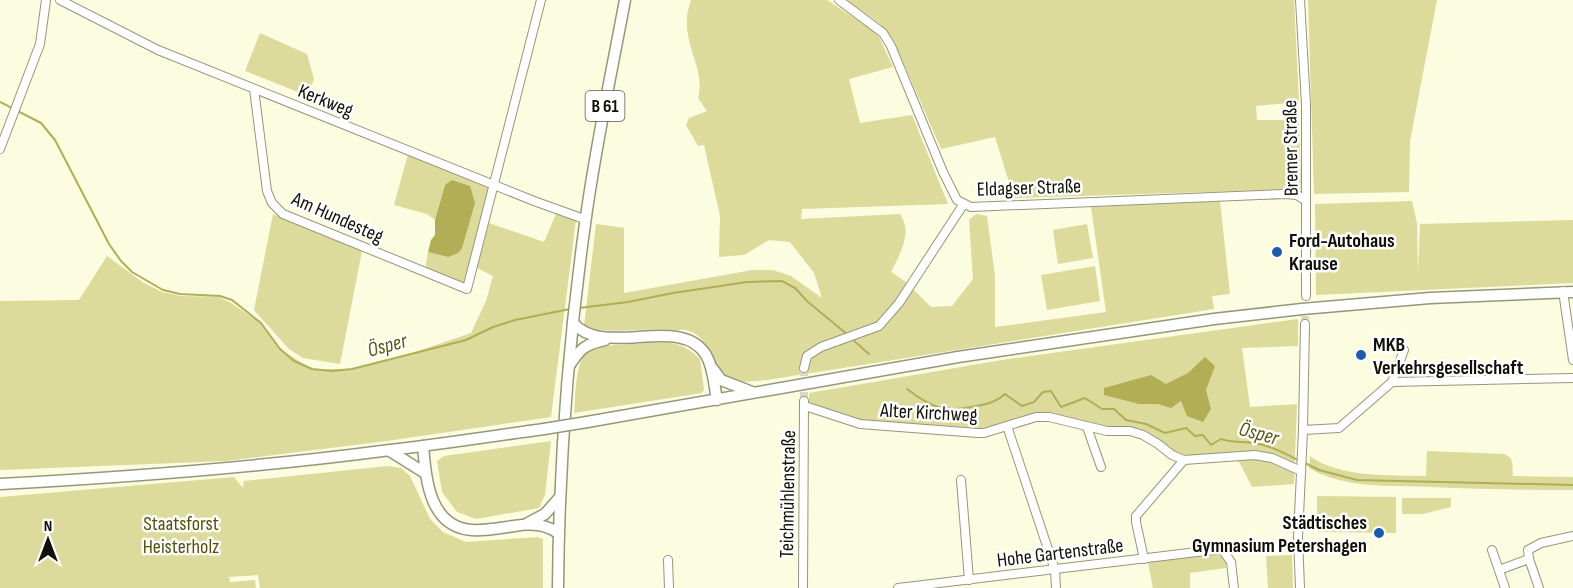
<svg xmlns="http://www.w3.org/2000/svg" width="1573" height="588" viewBox="0 0 1573 588" font-family="'Sofia Sans Condensed',sans-serif">
  <style>
    .green { fill: #dcdb9c }
    .water { fill: #b1ae56 }
    .lines { fill: none; stroke-linecap: round; stroke-linejoin: round }
    .stream { stroke: #b1ae56; stroke-width: 2 }
    .minor-tunnel { stroke: #d8d9bf; stroke-width: 8; stroke-dasharray: 8 4; stroke-linecap: butt }
    .minor-casing { stroke: #96967d; stroke-width: 10 }
    .major-casing { stroke: #96967d; stroke-width: 13 }
    .minor { stroke: #fff; stroke-width: 8 }
    .major { stroke: #fff; stroke-width: 10 }
    .major-bridge-casing { stroke: #96967d; stroke-width: 13; stroke-linecap: butt }
    .major-bridge { stroke: #fff; stroke-width: 10 }
    .poi-dot { fill: #1f5bac; stroke: #fff; stroke-width: 2 }
    .labels { text-anchor: middle; stroke-width: 5; stroke-linejoin: round; paint-order: stroke }
    .shield { fill: #fff; stroke: #585851; stroke-width: 1.5 }
    .shield-label { font-size: 18px; font-weight: bold; fill: #101007 }
    .street-label { font-size: 20px; fill: #101007; stroke: #fff }
    .poi-label { font-size: 20px; font-weight: bold; fill: #101007; stroke: #fff; text-anchor: start }
    .park-label { font-size: 20px; fill: #52500a; stroke: #fff }
    .water-label { font-size: 21px; font-style: italic; fill: #595715; stroke: #fff }
  </style>
  <rect width="100%" height="100%" fill="#fbfce0"/>
  <g class="green">
    <path d="M691,0H827L871,29L879,37L893,67L849,79L860,123L912,115L948,204L802,209L801,219L900,214C913,232 900,254 891,272L906,282L931,307L952,306L973,279L969,220L976,214L987,216L995,276V327L1106,312L1091,207L1220,201L1230,294L1212,296L1214,309L767,380C756,381 740,384 730,379C711,370 712,338 689,331C685,329 680,330 675,330C646,327 612,336 584,326L596,224L624,228V293L752,270H773L791,276L822,298L814,273L790,242L769,240L744,255L719,257L720,216L704,145L698,146L686,125L689,118L707,111L698,98C707,65 676,40 691,0Z"/>
    <path d="M847,0H1294L1299,102L1256,106L1257,120H1299L1301,189L1014,198L995,137L941,149L894,41L879,23Z"/>
    <path d="M1308,0H1437L1410,141L1409,192L1314,194Z"/>
    <path d="M260,33L307,54L314,79L308,96L245,71Z"/>
    <path d="M408,154L486,185L490,193L466,283L463,285L425,270L428,252L448,257L445,185L435,220L427,214L394,205Z"/>
    <path d="M1412,201L1417,223L1418,273L1420,224L1573,220V283L1316,295L1315,204Z"/>
    <path d="M273,214L362,251L340,364L303,358L289,349L254,310Z"/>
    <path d="M556,214L576,220L551,417L387,441L226,461L0,470V301L79,300L107,256L144,283L162,292L181,296L219,297L231,303L261,323L280,349L312,369H352L398,358L471,333L486,301L493,276L477,268L489,223L544,242Z"/>
    <path d="M1087,224L1093,258L1058,264L1053,230Z"/>
    <path d="M1095,266L1100,301L1047,310L1041,275Z"/>
    <path d="M1298,319V346L1242,348L1250,407L1297,404L1294,484L1252,487L1239,462L1220,455H1186L1172,452L1163,443L1141,429L1111,427L1061,416L1035,414L995,426L981,428L860,421L809,402V393L1008,359Z"/>
    <path d="M645,343C672,343 679,340 700,359L704,390L702,393L574,413C576,396 574,354 593,348C609,344 628,345 645,343Z"/>
    <path d="M551,441L545,495L539,508L476,519L457,512L442,492L437,461L444,456Z"/>
    <path d="M1427,451L1504,454C1515,458 1512,466 1513,476L1573,477V490C1525,490 1478,489 1430,487C1389,485 1345,489 1309,468L1310,456C1340,478 1390,475 1426,476Z"/>
    <path d="M387,466L401,468L410,476L430,519L443,532L466,542L538,537L543,539V588H260L258,575L229,577L230,582L255,580L256,588H0V497L234,477L243,488L244,481Z"/>
    <path d="M1317,496L1396,497V533L1317,532Z"/>
    <path d="M1402,498H1451V507L1423,514H1402Z"/>
    <path d="M1221,552L1226,556V568L1190,573V588H1153L1148,563L1149,561Z"/>
    <path d="M1292,555L1293,588H1268L1266,556Z"/>
  </g>
  <g class="water">
    <path d="M452,180L470,186L475,203L462,248L458,253L448,257L428,252L431,240L435,235V220L445,185Z"/>
    <path d="M1205,357L1215,366L1206,390L1211,409L1203,422L1187,416L1181,401L1171,408L1158,404H1139L1104,395V388L1151,375L1166,384L1188,373Z"/>
  </g>
  <g class="lines">
    <g class="stream">
      <path d="M0,102L41,123L55,140L109,244L121,261L132,272L163,290L180,294L220,296L232,300L261,323L280,349L294,361L312,369L332,371L352,369L466,340L493,327L515,320L570,309"/>
      <path d="M579,308L628,302L673,293L747,282L782,281L795,288L808,302L848,335"/>
      <path d="M852,339L869,354"/>
      <path d="M907,389C932,408 944,413 976,406C988,404 996,402 1005,394L1022,406L1034,402L1043,392L1051,391L1061,407L1085,398L1102,409H1114L1126,420L1146,424L1165,433L1186,428L1195,436L1203,435L1211,445L1221,439C1232,443 1242,441 1254,443C1269,445 1284,453 1298,460"/>
      <path d="M1303,462L1319,470L1357,480L1573,485"/>
    </g>
    <g class="minor-tunnel">
      <path d="M1305,324L1306,296"/>
      <path d="M804,368V400"/>
    </g>
    <defs>
      <g id="minor">
        <path d="M60,0L158,50L534,201L584,219"/>
        <path d="M839,0L883,33L891,46L943,172L957,200L971,207L1285,194L1297,195L1305,200"/>
        <path d="M1300,0L1306,104V296"/>
        <path d="M254,89L267,191L272,203L283,214L467,289L541,0"/>
        <path d="M0,149L40,44L46,0"/>
        <path d="M1563,291L1573,360"/>
        <path d="M804,368L807,356L821,347L879,326L899,303L963,205"/>
        <path d="M1392,382L1404,350"/>
        <path d="M805,406L860,424L978,433H984L1036,417H1049L1107,431H1130L1143,435L1158,444L1172,455L1184,460L1255,455L1272,458L1301,471"/>
        <path d="M1007,426L1055,570L1056,588"/>
        <path d="M1087,427L1101,467"/>
        <path d="M1303,430L1339,428L1392,382L1573,378"/>
        <path d="M961,480L969,580"/>
        <path d="M1492,550L1505,588"/>
        <path d="M1144,559L1136,522V516L1184,460"/>
        <path d="M668,560L669,588"/>
        <path d="M1499,570L1529,559"/>
        <path d="M803,588L804,401"/>
        <path d="M898,588L1222,549L1231,562L1234,588"/>
        <path d="M1300,588L1298,537L1303,430L1305,324"/>
        <path d="M1539,588L1529,559L1528,550L1541,543L1573,536"/>
      </g>
      <g id="major">
        <path d="M573,323C605,359 680,313 706,355C714,369 714,385 717,400"/>
        <path d="M569,366C580,349 585,344 605,340"/>
        <path d="M713,369L721,380L752,392"/>
        <path d="M587,422L958,357L1214,319L1302,309L1430,298L1573,292"/>
        <path d="M423,446C426,479 429,527 472,530C486,531 500,528 514,526C530,523 545,523 558,533"/>
        <path d="M390,451L425,473"/>
        <path d="M0,484C131,477 261,467 390,450C442,444 493,436 544,429"/>
        <path d="M528,523L545,514L560,497"/>
        <path d="M558,588C559,466 568,345 585,224C595,149 611,75 625,0"/>
      </g>
    </defs>
    <use href="#minor" class="minor-casing"/>
    <use href="#major" class="major-casing"/>
    <use href="#minor" class="minor"/>
    <use href="#major" class="major"/>
    <defs>
      <path id="major-bridge" d="M544,429L587,422"/>
    </defs>
    <use href="#major-bridge" class="major-bridge-casing"/>
    <use href="#major-bridge" class="major-bridge"/>
  </g>
  <g class="poi-dot">
    <circle cx="1277" cy="252" r="6"/>
    <circle cx="1361" cy="355" r="6"/>
    <circle cx="1379" cy="533" r="6"/>
  </g>
  <g class="labels">
    <rect class="shield" x="585.5" y="91" width="39" height="30" rx="4.5"/>
    <g class="shield-label">
      <text x="605" y="112">B 61</text>
    </g>
    <g class="street-label">
      <text transform="translate(326 100) rotate(22)" y="7">Kerkweg</text>
      <text transform="translate(1290 148) rotate(-91)" y="7">Bremer Straße</text>
      <text transform="translate(1029 187) rotate(-2)" y="7">Eldagser Straße</text>
      <text transform="translate(338 217) rotate(24)" y="7">Am Hundesteg</text>
      <text transform="translate(929 412) rotate(3)" y="7">Alter Kirchweg</text>
      <text transform="translate(787 494) rotate(-89)" y="7">Teichmühlenstraße</text>
      <text transform="translate(1060 552) rotate(-7)" y="7">Hohe Gartenstraße</text>
    </g>
    <g class="poi-label">
      <text x="1289" y="247">Ford-Autohaus<tspan x="1289" dy="23">Krause</tspan></text>
      <text x="1373" y="351">MKB<tspan x="1373" dy="23">Verkehrsgesellschaft</tspan></text>
      <text x="1367" y="529" text-anchor="end">Städtisches<tspan x="1367" dy="23">Gymnasium Petershagen</tspan></text>
    </g>
    <g class="park-label">
      <text x="181" y="530">Staatsforst<tspan x="181" dy="23">Heisterholz</tspan></text>
    </g>
    <g class="water-label">
      <text transform="translate(387 345) rotate(-15)" y="7">Ösper</text>
      <text transform="translate(1259 433) rotate(15)" y="7">Ösper</text>
    </g>
  </g>
  <g transform="translate(48 540)" stroke="#ffffff" stroke-width="4.5" paint-order="stroke">
  <path d="M0-4.5L10 22L0 15L-10 22Z" fill="#101007"/>
  <text y="-9" font-size="16" font-weight="bold" text-anchor="middle" fill="#101007">N</text>
  </g>
</svg>
